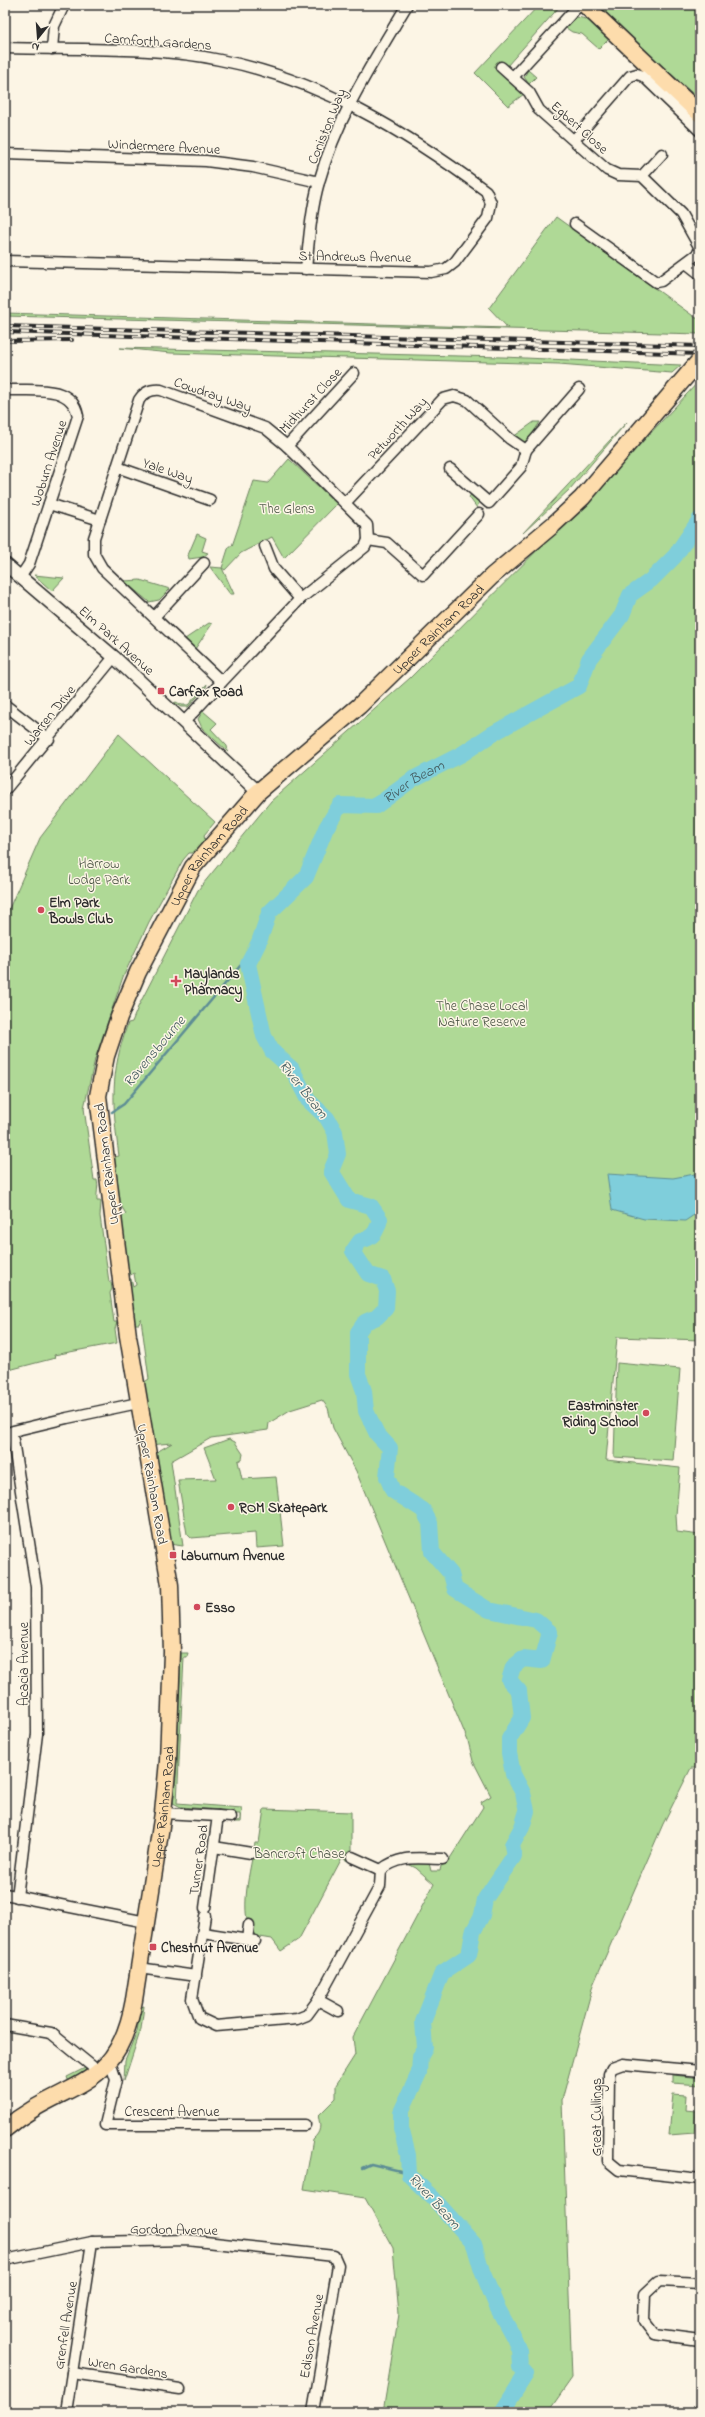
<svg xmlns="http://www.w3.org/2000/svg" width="705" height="2417" viewBox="0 0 705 2417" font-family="'Indie Flower',sans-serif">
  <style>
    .green { fill: #afd996; stroke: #6d8260 }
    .water { fill: #7fcedb; stroke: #5d8d95 }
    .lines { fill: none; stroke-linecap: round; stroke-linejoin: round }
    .stream { stroke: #5d8d95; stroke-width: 2.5 }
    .river { stroke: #7fcedb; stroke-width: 16 }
    .minor-casing { stroke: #2b2b2b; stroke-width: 13 }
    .tertiary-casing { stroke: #2b2b2b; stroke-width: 15 }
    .primary-casing { stroke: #2b2b2b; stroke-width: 19 }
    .minor { stroke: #fcf5e5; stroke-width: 10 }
    .tertiary { stroke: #fcf5e5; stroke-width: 12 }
    .primary { stroke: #fddcac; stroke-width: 16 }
    .rail-casing { stroke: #2b2b2b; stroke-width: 4 }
    .rail { stroke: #fcf5e5; stroke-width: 2.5; stroke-dasharray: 8; stroke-linecap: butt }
    .poi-dot { fill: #d1495b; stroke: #fcf5e5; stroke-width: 1.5 }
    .labels { text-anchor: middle; stroke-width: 3; stroke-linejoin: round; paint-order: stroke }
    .street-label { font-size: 14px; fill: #2b2b2b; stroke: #fcf5e5 }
    .park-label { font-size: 14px; fill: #4c5646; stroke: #fcf5e5 }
    .poi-label { font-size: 14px; font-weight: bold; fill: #2b2b2b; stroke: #fcf5e5; text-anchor: start }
    .water-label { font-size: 15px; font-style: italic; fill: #445c60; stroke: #fcf5e5 }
  </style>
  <rect width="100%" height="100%" fill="#fcf5e5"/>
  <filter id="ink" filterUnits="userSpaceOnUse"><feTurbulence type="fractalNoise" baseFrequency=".025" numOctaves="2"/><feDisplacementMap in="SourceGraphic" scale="8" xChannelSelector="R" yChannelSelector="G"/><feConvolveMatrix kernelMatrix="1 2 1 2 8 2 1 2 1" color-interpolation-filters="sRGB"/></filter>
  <g filter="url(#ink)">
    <g class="green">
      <path d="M539,5H561L507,66L502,61L497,67L524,94L508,106L475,73Z"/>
      <path d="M594,5H700V100Z"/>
      <path d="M577,17C592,19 600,29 610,38L599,49L582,34L572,32L566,28Z"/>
      <path d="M528,70L536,77L529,84L524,77Z"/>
      <path d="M556,217L696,318H700V334L5,316V313L508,328L489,308Z"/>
      <path d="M119,348L503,357L681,365L672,373L559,364L171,353Z"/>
      <path d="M700,380V1340L617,1337L606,1460L680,1468L676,1515L677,1532L700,1535V1768H691L663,1824L593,1985L562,2100L572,2378L548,2412H383L399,2314L393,2248L365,2198L304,2189L313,2139C321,2132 321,2126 318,2116L336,2098V2085L355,2055L353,2037L434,1884L416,1868L406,1863H429L431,1871H440L441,1866L447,1863L483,1807L481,1802L491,1796L473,1761L468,1741L356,1471L333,1428L328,1408L322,1400L290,1410L269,1423L268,1430L211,1438L171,1461L183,1546L169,1544L155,1453L172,1443L149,1445L140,1385L149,1379L141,1319L139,1324H134L127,1279H131L133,1287L136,1285L134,1273L125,1278L123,1252L125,1245L122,1240L119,1220L126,1214C115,1198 114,1176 114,1157L119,1156C112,1104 110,1073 128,1023L132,1022L138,1007L198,890L271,801L410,678L605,482Z"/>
      <path d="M534,422H540L528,441L521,442L513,437Z"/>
      <path d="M627,422L570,489L523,533Z"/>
      <path d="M289,459L337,504L284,558L272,537L241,553L225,570L222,568L234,594H230L210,567L222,568L229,546H232L254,481L268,483Z"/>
      <path d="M473,492L479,501L477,508L469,497Z"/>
      <path d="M197,534L206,538L202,551L208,553L203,557L189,559L188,555Z"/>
      <path d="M34,575L64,578L52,591Z"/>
      <path d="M140,580L170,589L159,600L149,602L124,581Z"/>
      <path d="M209,623L212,624L195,649L185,639Z"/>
      <path d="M207,684L206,687L188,707H181L174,703L176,702L182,705H188Z"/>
      <path d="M203,711L217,723L211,729L227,746L228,752L202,728L198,719Z"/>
      <path d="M119,734L215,822L204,835L205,841L198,853H189L183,860L149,922L123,977L95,1059L84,1108L94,1180H97C99,1187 96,1193 97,1201H101L100,1216L109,1282H111L112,1289L110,1293L114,1322H117L115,1329L117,1343L54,1355L55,1358L5,1371V918L40,838Z"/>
      <path d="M617,1363L680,1369L673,1461L614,1457Z"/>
      <path d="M229,1439L235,1442L243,1454L242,1459L238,1461L242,1479L276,1477L284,1546L256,1548L255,1533L191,1538L187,1534L178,1480L216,1479L204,1448Z"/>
      <path d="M181,1653H188L187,1657H184L177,1803L242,1808L241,1822H234L240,1820V1814H234V1811L181,1807L173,1803L176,1776Z"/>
      <path d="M264,1809L351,1812V1855L348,1861L342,1858L299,1939L281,1951L272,1939L254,1936C237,1916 251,1867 255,1843H259Z"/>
      <path d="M144,2006L141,2029L124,2081L125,2060L137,2031L141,2007Z"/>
      <path d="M85,2068L86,2071L70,2085L67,2077Z"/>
      <path d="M673,2075L700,2078V2085L673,2083Z"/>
      <path d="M673,2094L686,2095L685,2110L696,2111L697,2098H700V2111H696L694,2133L669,2135Z"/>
    </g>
    <path class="water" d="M700,1173V1211L685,1221L644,1219L612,1210L607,1174L673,1178Z"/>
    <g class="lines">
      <g class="stream">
        <path d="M112,1112L124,1104L256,947"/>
        <path d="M362,2168L371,2164L409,2173"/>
      </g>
      <path class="river" id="s1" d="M502,2412L526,2374L520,2367L519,2350L514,2338L497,2307L482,2271L474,2244L433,2198L409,2175L408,2155L401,2128V2112L419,2073L420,2057L425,2048L423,2022L442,1973L469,1955L473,1932L482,1915L485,1899L514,1856L512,1845L522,1827L527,1811L523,1793L513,1774L509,1753V1739L522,1718L519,1691L509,1680L513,1667L523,1659L542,1661L550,1632L536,1620L489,1610L455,1589L451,1574L432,1552L430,1523L423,1510L393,1491L387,1477L390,1448L377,1434L366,1411L364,1391L358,1374V1332L365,1322L377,1317L386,1308L387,1291L383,1279L368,1274L353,1251L360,1241C373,1238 377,1232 380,1219L371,1206L349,1200L331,1171L338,1154L335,1132L327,1118L308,1100L292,1069L272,1051L264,1036L248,964L259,942L269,913L306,877L326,828L340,805L376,806L413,779L462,754L492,734L579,686L589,659L622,615L630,595L651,580L675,556L700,519"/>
      <defs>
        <g id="minor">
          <path d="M5,48C73,50 153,46 220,60C319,79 405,131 486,191L491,203L488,218L455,262L446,269L431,272L5,261"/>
          <path d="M52,49L54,26L64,5"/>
          <path d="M501,67L529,92L539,110L607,170L618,175L642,176L681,214L700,248"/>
          <path d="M513,77L579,5"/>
          <path d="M574,140L630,76L637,74L643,76L700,131"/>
          <path d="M5,154L206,161L253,167L319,182"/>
          <path d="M642,176L662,154"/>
          <path d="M575,224L656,282L661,281L700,252"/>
          <path d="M686,263L700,274"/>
          <path d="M306,269C309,240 311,210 319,182C337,117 373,62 407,5"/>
          <path d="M5,390C31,391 72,383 78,416L29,564L21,576"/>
          <path d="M287,446L354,373"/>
          <path d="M117,467L210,500"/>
          <path d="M450,469L489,503L521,467L526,450"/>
          <path d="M345,503L443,399L454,396L467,400L510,439L526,450L579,389"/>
          <path d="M49,504L100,520"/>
          <path d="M368,540L387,543L423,575L479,514"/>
          <path d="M265,546L274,569L300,599"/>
          <path d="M154,617L204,563"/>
          <path d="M5,705L49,739"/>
          <path d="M184,722L300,599L365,547L368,540L367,525L287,446L265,428L161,390C151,389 144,392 139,400L94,538V554L102,568L222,682"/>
          <path d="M5,790L114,657"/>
          <path d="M8,1433L13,1440L36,1587L37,1734L17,1897"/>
          <path d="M5,1435L13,1431L67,1418L138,1403"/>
          <path d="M163,1813L218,1816L205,1908"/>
          <path d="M218,1816L231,1817"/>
          <path d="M214,1847L251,1853"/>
          <path d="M352,1857L381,1870"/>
          <path d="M5,1894L146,1922"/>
          <path d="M205,1916L192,1999L199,2018L216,2026L297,2019L307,2015L318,2000L380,1886L381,1870C401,1854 419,1859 443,1859"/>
          <path d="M203,1933L255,1941"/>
          <path d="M247,1939L249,1925"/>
          <path d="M139,1968L196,1976"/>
          <path d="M318,2000L338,2011"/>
          <path d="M5,2025L51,2033L99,2072"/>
          <path d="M110,2062L116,2080L105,2125H305"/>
          <path d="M700,2071L623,2064L612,2068L609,2074L608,2161L619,2170L700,2179"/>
          <path d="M5,2260L92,2242L187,2240L334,2256L338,2265L313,2412"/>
          <path d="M700,2283L659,2281L645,2294L644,2321L654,2334L700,2340"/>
          <path d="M72,2373L180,2389"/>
          <path d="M66,2412L92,2242"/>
        </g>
        <path id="tertiary" d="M5,564L114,657L258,792"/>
        <g id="primary">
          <path d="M585,5L700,114"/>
          <path id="s2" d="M5,2129C65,2078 117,2095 134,2000L163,1813L168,1761L172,1652L170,1585L128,1336L98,1096L106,1056L119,1017L138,972L193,867L258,792L359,706L492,576L554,524L582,498L700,360"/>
        </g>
      </defs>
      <use href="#minor" class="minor-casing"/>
      <use href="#tertiary" class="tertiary-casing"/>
      <use href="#primary" class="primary-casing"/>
      <use href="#minor" class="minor"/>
      <use href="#tertiary" class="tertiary"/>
      <use href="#primary" class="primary"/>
      <defs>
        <g id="rail">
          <path d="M5,326L700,346"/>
          <path d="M5,332L700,354"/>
          <path d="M5,341L72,340"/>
        </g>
      </defs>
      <use href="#rail" class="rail-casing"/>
      <use href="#rail" class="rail"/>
    </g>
  </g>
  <g class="poi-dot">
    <rect x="157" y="687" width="8" height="8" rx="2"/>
    <circle cx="41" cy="910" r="4"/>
    <path d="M174 975h4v4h4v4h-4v4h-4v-4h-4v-4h4z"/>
    <circle cx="646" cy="1413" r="4"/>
    <circle cx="231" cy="1507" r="4"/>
    <rect x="169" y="1551" width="8" height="8" rx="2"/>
    <circle cx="197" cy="1607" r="4"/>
    <rect x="149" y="1943" width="8" height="8" rx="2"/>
  </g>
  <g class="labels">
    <g class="street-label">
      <text transform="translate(158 41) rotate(4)" y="5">Carnforth Gardens</text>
      <text transform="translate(326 126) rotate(-68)" y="5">Coniston Way</text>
      <text transform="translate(580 127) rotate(42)" y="5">Egbert Close</text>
      <text transform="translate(164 146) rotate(3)" y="5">Windermere Avenue</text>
      <text transform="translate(355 256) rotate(1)" y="5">St Andrews Avenue</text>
      <text transform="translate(213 394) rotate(19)" y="5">Cowdray Way</text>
      <text transform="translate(310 400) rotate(-47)" y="5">Midhurst Close</text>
      <text transform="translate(397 428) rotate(-47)" y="5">Petworth Way</text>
      <text transform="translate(48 463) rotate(-72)" y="5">Woburn Avenue</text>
      <text transform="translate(168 470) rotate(19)" y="5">Yale Way</text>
      <text dy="5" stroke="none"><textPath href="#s2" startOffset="1695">Upper Rainham Road</textPath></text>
      <text transform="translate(117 640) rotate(42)" y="5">Elm Park Avenue</text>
      <text transform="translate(49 715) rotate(-51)" y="5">Warren Drive</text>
      <text dy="5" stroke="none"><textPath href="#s2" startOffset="1371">Upper Rainham Road</textPath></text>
      <text transform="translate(106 1164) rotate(-97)" y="5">Upper Rainham Road</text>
      <text transform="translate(153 1484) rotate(80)" y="5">Upper Rainham Road</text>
      <text transform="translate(23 1664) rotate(-90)" y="5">Acacia Avenue</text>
      <text dy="5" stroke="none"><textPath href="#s2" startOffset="387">Upper Rainham Road</textPath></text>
      <text transform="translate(198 1860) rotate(-82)" y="5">Turner Road</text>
      <text x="172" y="2116">Crescent Avenue</text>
      <text transform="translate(596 2117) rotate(-90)" y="5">Great Cullings</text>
      <text transform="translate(174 2229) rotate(1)" y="5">Gordon Avenue</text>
      <text transform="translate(65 2325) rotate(-81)" y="5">Grenfell Avenue</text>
      <text transform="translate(311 2336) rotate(-80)" y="5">Edison Avenue</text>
      <text transform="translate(128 2367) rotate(9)" y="5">Wren Gardens</text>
    </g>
    <g class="park-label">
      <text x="287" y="513">The Glens</text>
      <text x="99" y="868">Harrow<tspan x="99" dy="16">Lodge Park</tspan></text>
      <text x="482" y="1010">The Chase Local<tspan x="482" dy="16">Nature Reserve</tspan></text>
      <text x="299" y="1858">Bancroft Chase</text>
    </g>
    <g class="poi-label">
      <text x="169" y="696">Carfax Road</text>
      <text x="49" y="907">Elm Park<tspan x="49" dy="16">Bowls Club</tspan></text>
      <text x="184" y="978">Maylands<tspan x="184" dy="16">Pharmacy</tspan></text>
      <text x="638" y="1410" text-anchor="end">Eastminster<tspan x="638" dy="16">Riding School</tspan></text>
      <text x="239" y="1512">ROM Skatepark</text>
      <text x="181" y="1560">Laburnum Avenue</text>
      <text x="205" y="1612">Esso</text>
      <text x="161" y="1952">Chestnut Avenue</text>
    </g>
    <g class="water-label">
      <text dy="5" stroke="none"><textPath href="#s1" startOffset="2033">River Beam</textPath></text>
      <text transform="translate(154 1051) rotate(-50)" y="5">Ravensbourne</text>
      <text transform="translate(304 1089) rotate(52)" y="5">River Beam</text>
      <text transform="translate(435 2201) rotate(48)" y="5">River Beam</text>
    </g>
  </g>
  <rect width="705" height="2417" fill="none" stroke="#fcf5e5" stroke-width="20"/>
  <rect x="10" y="10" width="685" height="2397" fill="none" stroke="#2b2b2b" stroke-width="1.5" filter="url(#ink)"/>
  <g transform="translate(38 38) rotate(197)" stroke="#fcf5e5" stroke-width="3" paint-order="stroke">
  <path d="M0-3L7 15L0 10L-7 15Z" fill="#2b2b2b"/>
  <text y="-6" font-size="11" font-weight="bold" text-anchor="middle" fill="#2b2b2b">N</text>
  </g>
</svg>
